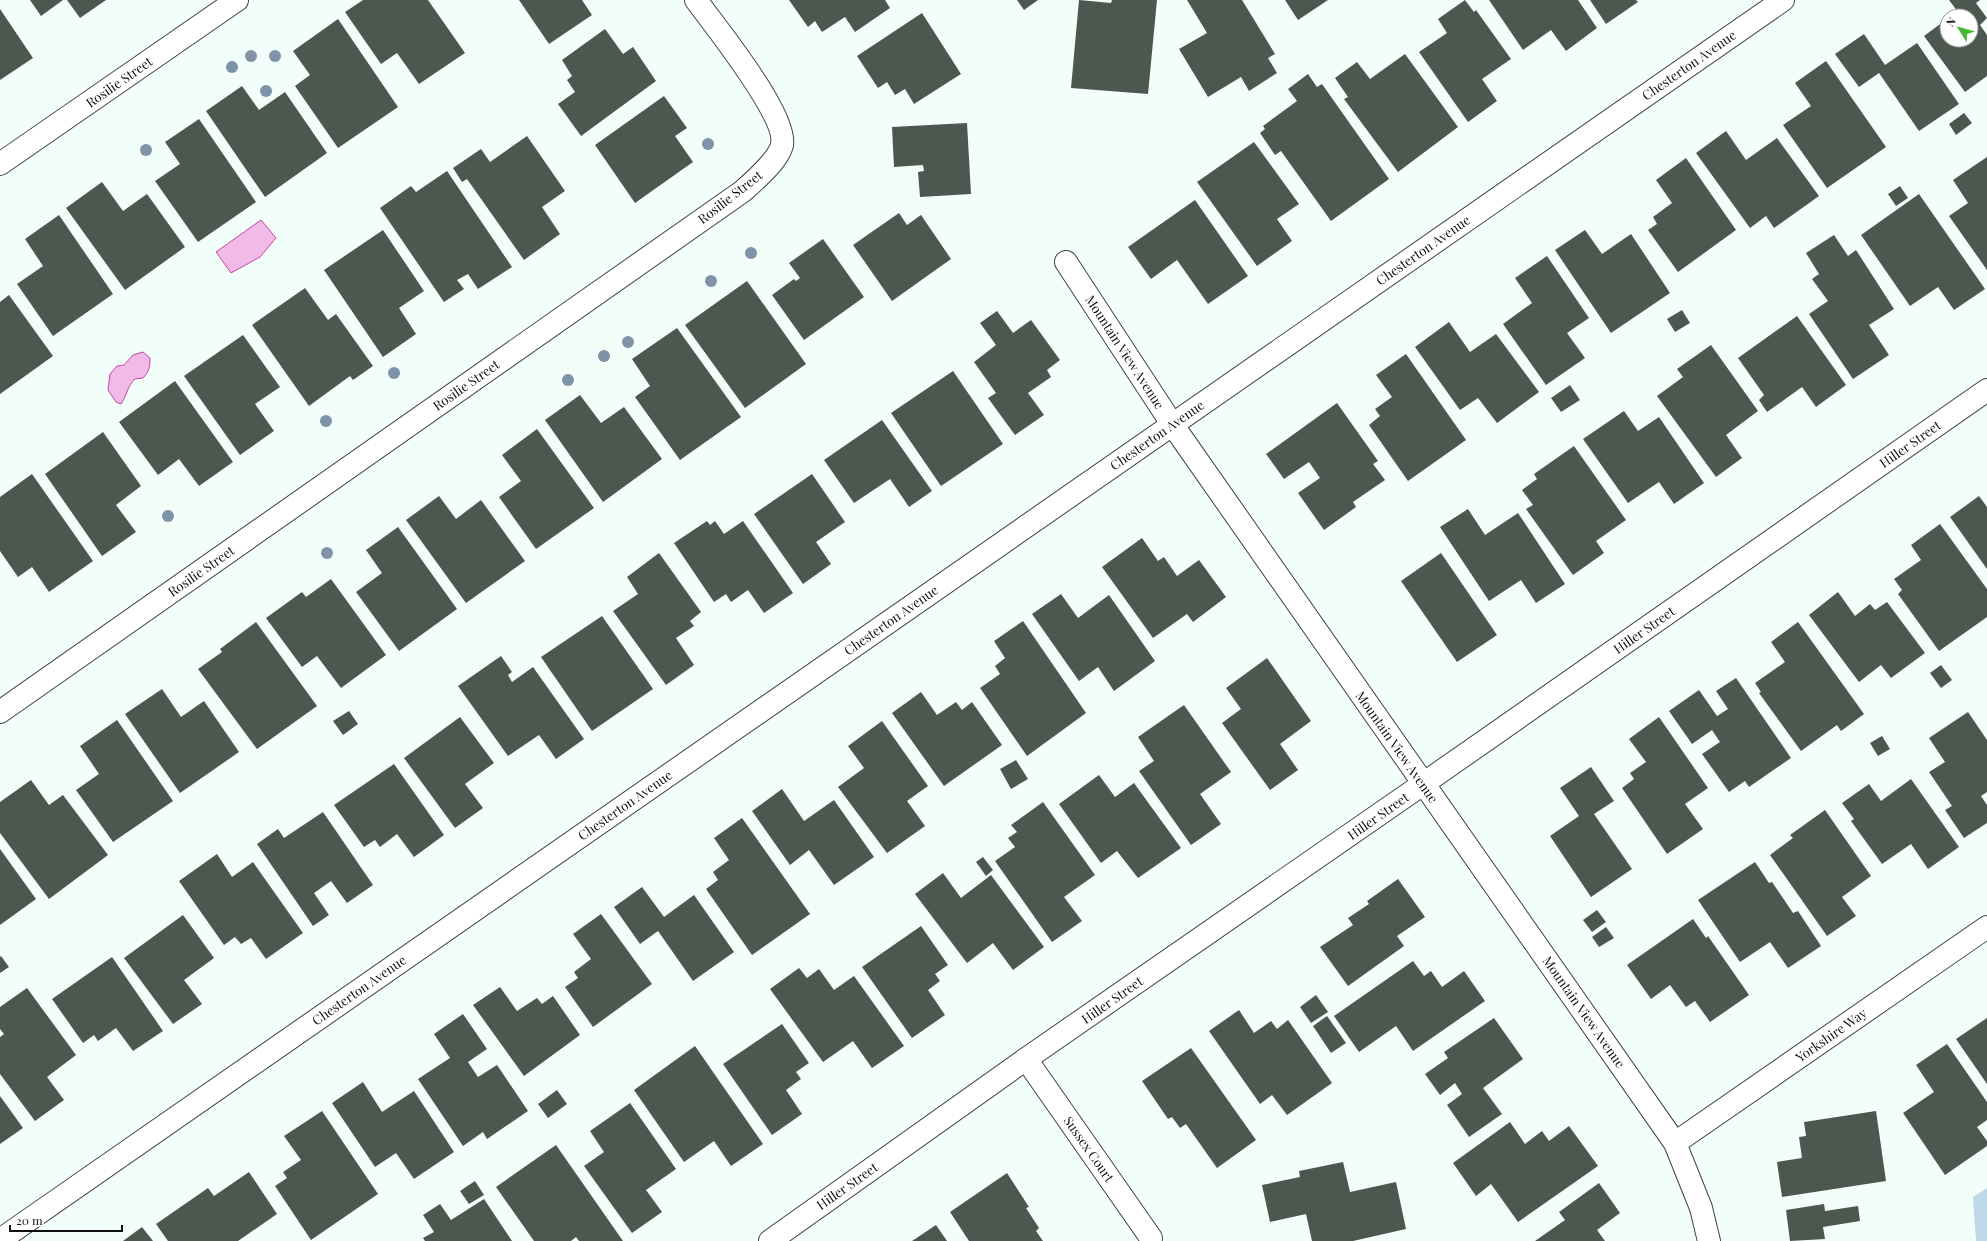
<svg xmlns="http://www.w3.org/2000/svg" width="1987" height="1241" viewBox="0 0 1987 1241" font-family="'Playfair Display',serif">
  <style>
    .green { fill: #bed9e7 }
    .water { fill: #f2bae6; stroke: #c446a5 }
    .building { fill: #4c574f }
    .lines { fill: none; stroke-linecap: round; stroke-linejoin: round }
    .minor-casing { stroke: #424242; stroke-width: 24 }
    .tertiary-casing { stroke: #424242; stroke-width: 24 }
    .minor { stroke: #fff; stroke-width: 22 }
    .tertiary { stroke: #fff; stroke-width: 22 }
    .tree { fill: #8092a7 }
    .labels { text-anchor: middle; stroke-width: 4; stroke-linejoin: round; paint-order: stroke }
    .street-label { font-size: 13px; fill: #0f0f0f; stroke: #fff }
  </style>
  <rect width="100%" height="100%" fill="#f2fefa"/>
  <path class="green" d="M1987,1188V1241H1976L1973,1197Z"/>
  <g class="water">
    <path d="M261,220L276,238L260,257L231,273L216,252Z"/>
    <path d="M143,352L150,358C150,367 149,372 143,378L135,379C127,386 127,396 121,404L116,402L108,390L110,374L117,366L124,365L133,355Z"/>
  </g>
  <g class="building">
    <path d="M30,0H63L41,16Z"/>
    <path d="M67,0H106L80,18Z"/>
    <path d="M363,0H428L465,53L419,84L397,53L381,64L345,12Z"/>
    <path d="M519,0H582L592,15L549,44Z"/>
    <path d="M789,0H885L890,8L855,32L845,17L822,32L815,21L808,27Z"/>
    <path d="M1017,0H1038L1024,10Z"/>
    <path d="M1079,0L1111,3L1112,0H1157L1148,94L1071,88Z"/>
    <path d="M1187,0H1242L1275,54L1268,58L1277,73L1249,91L1241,77L1208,97L1179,49L1207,33Z"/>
    <path d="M1285,0H1328L1298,20Z"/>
    <path d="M1465,0L1474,12L1476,10L1511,59L1482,79L1497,101L1468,122L1419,52L1447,33L1438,19Z"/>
    <path d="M1489,0H1578L1597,28L1566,51L1551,30L1523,50Z"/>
    <path d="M1590,0H1636L1638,2L1606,24Z"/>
    <path d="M1949,0H1980L1976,3L1987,18L1980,25L1987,35V76L1965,92L1924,36L1947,19V40H1971V16H1952L1958,12Z"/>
    <path d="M0,9L33,58L0,80Z"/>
    <path d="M922,13L961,74L914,104L905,89L895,95L887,82L878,88L857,56Z"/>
    <path d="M338,19L398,107L338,148L295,86L310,75L293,51Z"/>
    <path d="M605,29L623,54L633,47L656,81L581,136L558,104L575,92L567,80L572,76L562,60Z"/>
    <path d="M1864,34L1885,65L1917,43L1959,104L1919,131L1879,73L1859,87L1835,54Z"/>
    <path d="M1405,54L1458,127L1398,172L1344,99L1348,97L1335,78L1357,62L1370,79Z"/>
    <path d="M1826,61L1886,147L1827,188L1783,125L1811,106L1795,83Z"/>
    <path d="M1308,74L1317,87L1322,84L1389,179L1331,221L1281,151L1275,155L1260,133L1265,129L1263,126L1297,101L1288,89Z"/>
    <path d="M242,86L259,110L285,92L327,153L265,197L206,111Z"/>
    <path d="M664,96L687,128L675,136L693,162L635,203L595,145Z"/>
    <path d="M1964,113L1972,123L1956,135L1949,124Z"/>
    <path d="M199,119L256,202L198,242L155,181L180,164L165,142Z"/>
    <path d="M967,123L971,194L920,197L918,172L924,171L923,165L894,167L892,127Z"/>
    <path d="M1726,131L1746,160L1777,138L1819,196L1774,228L1766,216L1750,228L1696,153Z"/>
    <path d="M527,136L565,191L542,207L560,234L524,260L467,179L462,182L453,168L481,149L490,162Z"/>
    <path d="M1254,142L1299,204L1277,219L1292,241L1257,266L1197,182Z"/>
    <path d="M1987,157V270L1949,216L1968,203L1953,180Z"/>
    <path d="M1686,158L1736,230L1678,272L1648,230L1657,224L1653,217L1672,203L1656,180Z"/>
    <path d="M447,171L512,267L478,289L468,274L457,280L464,289L444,302L380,208L411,186L416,192Z"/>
    <path d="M102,182L123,211L147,194L185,247L125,290L66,208Z"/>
    <path d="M1900,186L1908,198L1896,206L1888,194Z"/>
    <path d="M1919,194L1985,289L1954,310L1938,287L1910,306L1861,235Z"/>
    <path d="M1195,200L1248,276L1208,304L1177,260L1151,279L1128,247Z"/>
    <path d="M899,213L907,225L921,215L951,259L892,301L853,245Z"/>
    <path d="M59,215L113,294L53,336L17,284L43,266L25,239Z"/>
    <path d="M383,230L424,291L399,308L416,334L383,357L324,270Z"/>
    <path d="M1585,230L1602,254L1631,234L1670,293L1611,333L1555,250Z"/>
    <path d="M1834,235L1848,256L1856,250L1894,309L1869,325L1889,355L1853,379L1809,314L1828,301L1812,279L1819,274L1806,253Z"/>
    <path d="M823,239L864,297L804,340L772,295L794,279L796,281L800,278L789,263Z"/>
    <path d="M1547,256L1589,318L1567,333L1585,358L1546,385L1503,324L1532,303L1515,278Z"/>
    <path d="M747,281L806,364L745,408L685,325Z"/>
    <path d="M305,288L328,320L336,314L373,366L353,380L350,376L309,406L252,325Z"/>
    <path d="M9,295L53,356L0,394V302Z"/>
    <path d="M1682,310L1690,323L1675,332L1667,319Z"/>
    <path d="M997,311L1013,333L1031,320L1060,360L1047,370L1051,377L1028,393L1044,415L1015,435L988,398L996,393L974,362L996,345L980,323Z"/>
    <path d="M1797,316L1846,385L1816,407L1802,387L1767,412L1759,400L1764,395L1738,358Z"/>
    <path d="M1449,322L1470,352L1496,334L1539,392L1497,423L1478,398L1460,410L1415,347Z"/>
    <path d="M677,328L741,417L680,460L635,397L650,386L632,359Z"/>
    <path d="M243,335L280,387L255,404L274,431L240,455L184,376Z"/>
    <path d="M1711,345L1758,411L1726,435L1742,458L1716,477L1657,396L1683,377L1677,369Z"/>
    <path d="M1406,354L1466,440L1408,481L1369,425L1380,416L1375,409L1392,397L1376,375Z"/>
    <path d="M953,371L1003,444L941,486L891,413Z"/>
    <path d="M175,381L233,462L199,486L179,459L158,475L119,422Z"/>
    <path d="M1570,385L1580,400L1561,412L1551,398Z"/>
    <path d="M580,395L601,423L624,407L662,459L603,502L545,420Z"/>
    <path d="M1337,403L1378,461L1373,464L1385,480L1353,502L1356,507L1324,530L1298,493L1320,478L1309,462L1284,479L1266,454Z"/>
    <path d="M1624,411L1638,431L1659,417L1704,483L1674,504L1659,482L1628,503L1583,439Z"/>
    <path d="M882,420L932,491L909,507L890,479L854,503L824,460Z"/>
    <path d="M537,429L594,508L536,549L499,497L521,481L502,455Z"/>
    <path d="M103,432L141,486L116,505L136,532L102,556L45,474Z"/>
    <path d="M1574,446L1626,520L1596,541L1604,553L1573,575L1526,509L1533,505L1522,490L1537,479L1534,474Z"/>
    <path d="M32,474L93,561L49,592L32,567L18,577L0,551V497Z"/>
    <path d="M812,474L845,522L816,542L831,564L803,584L754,514Z"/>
    <path d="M439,496L456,519L481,500L525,561L466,603L406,520Z"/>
    <path d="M1979,496L1987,507V569L1950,517Z"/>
    <path d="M1468,509L1485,535L1518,513L1565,584L1536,603L1521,580L1489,601L1440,527Z"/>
    <path d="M707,521L710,525L715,521L724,534L743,521L793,593L764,613L748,590L731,602L726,594L714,602L674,543Z"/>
    <path d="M1940,524L1987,589V617L1939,651L1898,594L1902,590L1894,579L1921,560L1911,545Z"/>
    <path d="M398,527L457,609L399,651L356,592L382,573L366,550Z"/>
    <path d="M1142,538L1158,561L1164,557L1177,576L1199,560L1226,597L1193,622L1187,614L1153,638L1102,567Z"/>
    <path d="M659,553L701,612L690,621L694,626L676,638L694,665L666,685L613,611L638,594L627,577Z"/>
    <path d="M1441,553L1497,635L1457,662L1401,581Z"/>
    <path d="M331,579L386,655L341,688L317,656L302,667L266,618L302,592L306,597Z"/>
    <path d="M1838,592L1855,616L1870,604L1875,610L1887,602L1925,653L1891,678L1881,665L1859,682L1809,615Z"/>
    <path d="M1061,594L1078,618L1109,595L1155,661L1114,691L1098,667L1079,681L1032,614Z"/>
    <path d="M602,616L653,689L592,731L541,657Z"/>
    <path d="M1023,621L1086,713L1027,756L980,688L1000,674L995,666L1005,658L994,641Z"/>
    <path d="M256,622L317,706L257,749L198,669L222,652L220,649Z"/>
    <path d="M1798,622L1864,714L1841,731L1837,725L1801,751L1759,693L1761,692L1755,683L1785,662L1771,642Z"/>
    <path d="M501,656L512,672L508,675L512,682L533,667L584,739L556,759L539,735L508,756L458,686Z"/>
    <path d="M1267,658L1311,721L1280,744L1298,770L1270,790L1222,723L1241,709L1226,688Z"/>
    <path d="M1941,665L1952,680L1941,688L1930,673Z"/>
    <path d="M1736,678L1791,758L1749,787L1745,781L1729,792L1702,754L1720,742L1712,730L1692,744L1669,711L1699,690L1717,716L1728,709L1716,691Z"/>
    <path d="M162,689L181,717L204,701L239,752L180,793L125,714Z"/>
    <path d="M921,692L937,715L956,702L962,710L972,702L1002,745L944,786L892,713Z"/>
    <path d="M1184,705L1231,772L1200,794L1221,824L1191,845L1139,771L1154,761L1138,737Z"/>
    <path d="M349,711L358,724L343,735L333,721Z"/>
    <path d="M1968,712L1987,740V792L1981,796L1987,805V823L1964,838L1945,810L1952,806L1929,772L1945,762L1929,738Z"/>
    <path d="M460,717L494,763L465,784L483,808L455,828L404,758Z"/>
    <path d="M1659,717L1708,788L1685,804L1703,829L1667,854L1622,788L1634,779L1630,773L1646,762L1629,739Z"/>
    <path d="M117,720L173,801L113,842L76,790L99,774L80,746Z"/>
    <path d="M882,721L928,786L907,801L925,826L887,853L838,787L864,768L848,746Z"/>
    <path d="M1882,736L1890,749L1878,756L1870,743Z"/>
    <path d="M1016,760L1028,779L1011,789L1000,769Z"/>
    <path d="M394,764L444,835L414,857L397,834L380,847L375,840L364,847L334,805Z"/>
    <path d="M1591,767L1614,801L1594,814L1632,869L1591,897L1550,836L1579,816L1560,788Z"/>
    <path d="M1099,775L1115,797L1134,783L1181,848L1138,878L1117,851L1101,863L1059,804Z"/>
    <path d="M1911,779L1959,847L1928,869L1911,844L1882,864L1851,821L1854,819L1842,803L1869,784L1881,801Z"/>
    <path d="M31,780L49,805L63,795L108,855L49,899L0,833V802Z"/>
    <path d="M782,789L804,821L834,800L874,857L834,885L809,850L790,865L752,811Z"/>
    <path d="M1043,802L1095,875L1064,897L1082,921L1052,942L995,861L1015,847L1008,838L1017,832L1011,825Z"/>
    <path d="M1825,810L1871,876L1842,897L1856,916L1827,936L1770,855L1793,838L1790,835Z"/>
    <path d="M323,812L373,885L347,903L331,881L314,893L329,915L313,926L257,844L278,829L284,838Z"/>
    <path d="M742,818L810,914L752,955L706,889L718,880L713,872L729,860L714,838Z"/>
    <path d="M0,849L36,899L0,925Z"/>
    <path d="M217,854L232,877L253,862L303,933L266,959L251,938L241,944L235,937L224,945L179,881Z"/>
    <path d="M983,857L993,870L986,876L976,862Z"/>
    <path d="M1755,862L1769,883L1772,882L1793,913L1798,911L1821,946L1788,968L1770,942L1740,962L1698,900Z"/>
    <path d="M943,873L961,898L991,875L1044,947L1013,970L993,943L967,963L915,894Z"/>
    <path d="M1398,879L1425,917L1397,936L1404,946L1348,986L1320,947L1353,925L1348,918L1369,904L1367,901Z"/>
    <path d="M642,887L664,917L694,895L734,952L693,981L658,931L640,944L614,907Z"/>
    <path d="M1597,910L1606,922L1592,932L1583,920Z"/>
    <path d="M601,914L652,984L593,1027L565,987L578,978L574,972L591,959L573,934Z"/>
    <path d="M183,915L214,958L184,980L202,1004L173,1024L124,958Z"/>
    <path d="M1693,919L1706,938L1708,936L1749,995L1710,1022L1695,1001L1686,1007L1670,985L1651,999L1627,965Z"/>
    <path d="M921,926L948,965L935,974L940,981L928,990L945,1015L912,1038L862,967Z"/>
    <path d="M1606,927L1614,938L1599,947L1592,937Z"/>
    <path d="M1,956L9,967L0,973V957Z"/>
    <path d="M112,957L163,1031L133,1051L116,1028L98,1041L94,1035L83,1043L52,999Z"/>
    <path d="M1413,961L1424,976L1431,971L1442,987L1464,971L1485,1001L1413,1051L1396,1026L1359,1052L1334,1016Z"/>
    <path d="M799,968L807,978L819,969L834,990L854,976L904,1046L872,1068L853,1041L823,1062L770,989Z"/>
    <path d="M500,987L517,1011L537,998L542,1004L553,996L580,1035L524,1076L473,1005Z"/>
    <path d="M27,988L76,1055L47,1077L64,1100L35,1121L0,1074V1037L4,1034L0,1029V1007Z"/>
    <path d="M1316,995L1328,1012L1311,1023L1300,1007Z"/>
    <path d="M1239,1010L1254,1033L1271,1021L1277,1029L1288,1020L1332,1083L1287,1115L1272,1095L1260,1104L1209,1031Z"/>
    <path d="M463,1014L487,1049L468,1062L478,1077L497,1065L528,1111L487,1139L483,1132L463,1146L418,1079L450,1058L434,1034Z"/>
    <path d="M1327,1016L1346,1043L1331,1053L1313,1026Z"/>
    <path d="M1494,1018L1523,1059L1483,1088L1502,1114L1469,1137L1447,1105L1462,1094L1455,1083L1440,1095L1425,1074L1448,1058L1444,1052Z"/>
    <path d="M1987,1018V1084L1956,1039Z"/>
    <path d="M782,1024L809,1063L796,1072L801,1079L786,1090L802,1114L772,1135L723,1064Z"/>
    <path d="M1947,1044L1987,1102V1120L1977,1127L1987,1141V1146L1945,1175L1903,1113L1934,1092L1916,1065Z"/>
    <path d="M695,1046L763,1144L731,1166L714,1141L684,1162L634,1090Z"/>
    <path d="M1191,1048L1256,1140L1217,1168L1186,1124L1180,1128L1172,1117L1168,1119L1142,1081Z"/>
    <path d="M363,1082L382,1112L414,1091L454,1152L414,1179L396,1153L375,1167L332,1103Z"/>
    <path d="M557,1090L567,1104L548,1118L538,1104Z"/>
    <path d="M0,1096L23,1128L0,1144Z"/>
    <path d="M630,1103L676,1169L646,1190L662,1212L632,1233L584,1166L604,1152L590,1131Z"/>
    <path d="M322,1111L378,1194L311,1240L275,1186L287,1178L283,1172L301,1160L284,1136Z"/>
    <path d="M1876,1111L1886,1181L1782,1197L1777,1162L1802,1158L1799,1137L1806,1136L1804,1122Z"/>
    <path d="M1510,1122L1525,1144L1542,1131L1549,1141L1569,1126L1598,1166L1518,1222L1491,1184L1476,1196L1453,1163Z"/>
    <path d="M556,1145L623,1241H579L576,1237L571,1241H534L496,1187Z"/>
    <path d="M1343,1162L1350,1192L1396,1182L1406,1229L1353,1241H1312L1306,1214L1270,1222L1262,1185L1300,1177L1299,1171Z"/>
    <path d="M249,1172L277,1214L238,1241H168L156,1224L208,1188L214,1196Z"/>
    <path d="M1007,1173L1029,1207L1026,1208L1039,1228L1036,1231L1043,1241H969L950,1212Z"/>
    <path d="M475,1181L484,1195L469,1204L460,1191Z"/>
    <path d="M1599,1183L1620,1213L1597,1230L1605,1241H1535L1565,1220L1559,1212Z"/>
    <path d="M484,1199L512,1241H425L423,1238L434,1232L423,1215L440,1204L451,1220Z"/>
    <path d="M1824,1204L1825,1211L1858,1206L1860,1221L1823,1227L1825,1239L1790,1241L1786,1210Z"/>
    <path d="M936,1225L947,1241H912Z"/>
    <path d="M142,1227L153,1241H123Z"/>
  </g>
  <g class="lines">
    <defs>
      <g id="minor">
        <path d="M0,164L237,0"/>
        <path d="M1066,262L1172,424L1675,1143L1701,1208L1709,1241"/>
        <path d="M0,712L743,191C755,180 778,161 782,145C788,116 715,26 696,0"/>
        <path d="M1026,1059L1151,1238"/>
        <path d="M1675,1143L1987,927"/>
        <path d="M0,1240L1783,0"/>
      </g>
      <path id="tertiary" d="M770,1241L1026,1059L1423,784L1987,390"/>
    </defs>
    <use href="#minor" class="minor-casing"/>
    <use href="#tertiary" class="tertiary-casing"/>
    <use href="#minor" class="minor"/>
    <use href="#tertiary" class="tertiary"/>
  </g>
  <g class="tree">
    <circle cx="251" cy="56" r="6"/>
    <circle cx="275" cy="56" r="6"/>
    <circle cx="232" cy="67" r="6"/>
    <circle cx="266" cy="91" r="6"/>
    <circle cx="708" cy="144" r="6"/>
    <circle cx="146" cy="150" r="6"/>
    <circle cx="751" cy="253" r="6"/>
    <circle cx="711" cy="281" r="6"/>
    <circle cx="628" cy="342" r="6"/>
    <circle cx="604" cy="356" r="6"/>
    <circle cx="394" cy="373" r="6"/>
    <circle cx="568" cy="380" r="6"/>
    <circle cx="326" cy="421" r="6"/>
    <circle cx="168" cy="516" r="6"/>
    <circle cx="327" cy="553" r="6"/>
  </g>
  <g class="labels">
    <g class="street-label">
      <text transform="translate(1689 65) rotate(-35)" y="5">Chesterton Avenue</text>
      <text transform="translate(119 82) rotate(-35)" y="5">Rosilie Street</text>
      <text transform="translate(730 197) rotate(-38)" y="5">Rosilie Street</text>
      <text transform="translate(1423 250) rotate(-35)" y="5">Chesterton Avenue</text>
      <text transform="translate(1125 352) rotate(57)" y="5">Mountain View Avenue</text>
      <text transform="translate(466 385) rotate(-35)" y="5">Rosilie Street</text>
      <text transform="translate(1157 435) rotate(-35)" y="5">Chesterton Avenue</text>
      <text transform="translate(1910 444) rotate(-35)" y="5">Hiller Street</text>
      <text transform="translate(201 571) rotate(-35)" y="5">Rosilie Street</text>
      <text transform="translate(891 620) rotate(-35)" y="5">Chesterton Avenue</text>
      <text transform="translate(1644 630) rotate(-35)" y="5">Hiller Street</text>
      <text transform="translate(1397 747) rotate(55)" y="5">Mountain View Avenue</text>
      <text transform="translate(625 805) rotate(-35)" y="5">Chesterton Avenue</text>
      <text transform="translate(1378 816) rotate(-35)" y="5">Hiller Street</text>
      <text transform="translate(359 990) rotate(-35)" y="5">Chesterton Avenue</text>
      <text transform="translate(1112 1000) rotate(-35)" y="5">Hiller Street</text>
      <text transform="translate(1584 1012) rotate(55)" y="5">Mountain View Avenue</text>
      <text transform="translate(1831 1035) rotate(-35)" y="5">Yorkshire Way</text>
      <text transform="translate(1089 1149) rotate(55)" y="5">Sussex Court</text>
      <text transform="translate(847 1186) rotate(-35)" y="5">Hiller Street</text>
    </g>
  </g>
  <g transform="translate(1959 28) rotate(307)"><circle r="19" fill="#ffffff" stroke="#9f9f9f"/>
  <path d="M0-3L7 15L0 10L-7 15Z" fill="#4bb630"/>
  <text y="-6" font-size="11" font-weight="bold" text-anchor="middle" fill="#0f0f0f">N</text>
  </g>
  <path d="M10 1225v6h112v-6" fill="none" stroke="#0f0f0f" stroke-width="2"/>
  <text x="16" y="1225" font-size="12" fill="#0f0f0f" stroke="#ffffff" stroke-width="3" paint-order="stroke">20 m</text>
</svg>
